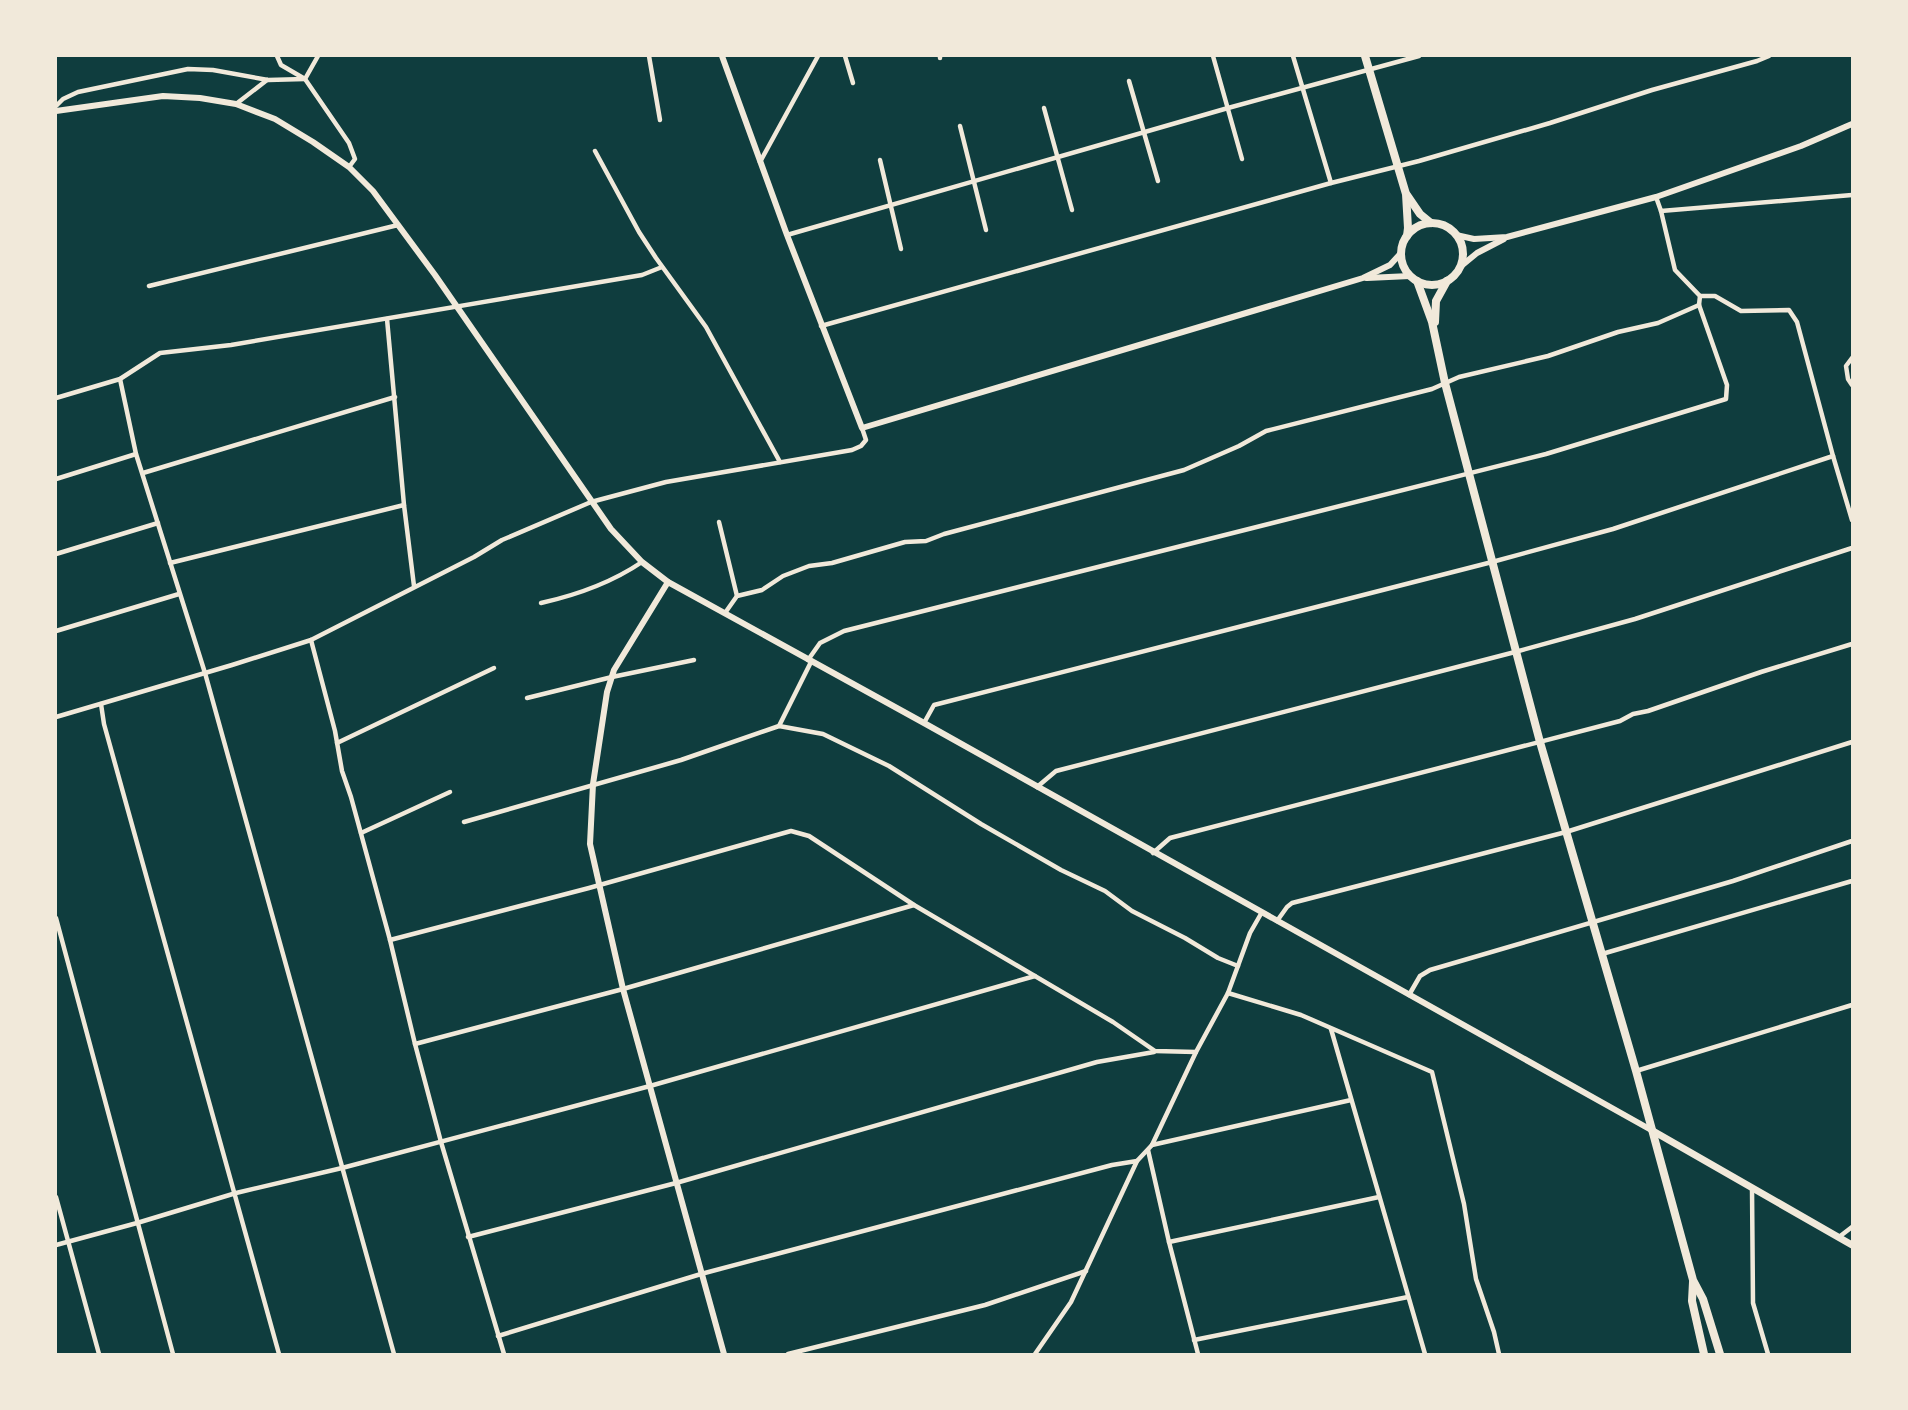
<svg xmlns="http://www.w3.org/2000/svg" width="1908" height="1410" viewBox="0 0 1908 1410" font-family="Helvetica,sans-serif">
  <style>
    .lines { fill: none; stroke-linecap: round; stroke-linejoin: round }
    .minor { stroke: #f1e9da; stroke-width: 4.5 }
    .tertiary { stroke: #f1e9da; stroke-width: 6 }
    .secondary { stroke: #f1e9da; stroke-width: 7 }
    .primary { stroke: #f1e9da; stroke-width: 8 }
  </style>
  <rect width="100%" height="100%" fill="#0f3d3e"/>
  <g class="lines">
    <g class="minor">
      <path d="M277,56L281,65L305,79L349,143L355,159L349,167"/>
      <path d="M649,56L660,120"/>
      <path d="M845,56L853,83"/>
      <path d="M940,56V58"/>
      <path d="M1213,56L1242,159"/>
      <path d="M1293,56L1331,183"/>
      <path d="M1129,81L1158,181"/>
      <path d="M236,104L267,80"/>
      <path d="M56,106L63,99L78,92L188,69L213,70L268,80L305,79L318,56"/>
      <path d="M1044,108L1072,210"/>
      <path d="M960,126L986,230"/>
      <path d="M595,151L639,232L656,258L706,327L780,462"/>
      <path d="M880,160L901,249"/>
      <path d="M760,162L818,56"/>
      <path d="M1656,197L1661,211L1852,195"/>
      <path d="M787,235L1228,108L1419,56"/>
      <path d="M149,286L398,225"/>
      <path d="M1700,296H1715L1741,311L1789,310L1797,322L1833,456L1852,520"/>
      <path d="M387,319L404,505L414,586"/>
      <path d="M821,326L1331,183L1419,161L1550,123L1652,90L1757,61L1769,56"/>
      <path d="M1852,358L1846,366L1848,379L1852,385"/>
      <path d="M120,379L136,454L205,673L394,1354"/>
      <path d="M56,398L120,379L160,353L231,345L642,275L662,267"/>
      <path d="M143,473L395,397"/>
      <path d="M56,479L136,454"/>
      <path d="M719,522L737,596"/>
      <path d="M56,554L158,523"/>
      <path d="M170,563L404,505"/>
      <path d="M541,603C577,595 611,583 642,562"/>
      <path d="M725,613L737,596L762,590L783,576L809,566L832,563L905,542L926,541L944,534L1184,470L1239,446L1266,431L1432,389L1459,377L1548,356L1618,332L1658,323L1699,305"/>
      <path d="M56,631L179,594"/>
      <path d="M311,640L335,731L342,771L351,797L390,940L415,1044L441,1142L504,1354"/>
      <path d="M808,660L820,643L844,631L1546,454L1726,399L1727,385L1699,305L1700,296L1675,270L1661,211"/>
      <path d="M527,698L612,677L694,660"/>
      <path d="M101,704L104,724L279,1354"/>
      <path d="M56,717L232,665L311,640L474,557L502,540L591,502L666,482L852,450L861,446L866,440L862,428"/>
      <path d="M924,723L934,705L1492,562L1613,529L1833,456"/>
      <path d="M779,726L823,734L889,766L981,824L1061,870L1105,891L1132,911L1185,938L1218,958L1238,966"/>
      <path d="M337,743L494,668"/>
      <path d="M1037,787L1056,771L1515,652L1635,619L1852,548"/>
      <path d="M464,822L681,760L779,726L811,662"/>
      <path d="M361,833L450,792"/>
      <path d="M1153,853L1170,838L1620,721L1633,714L1648,711L1761,672L1852,644"/>
      <path d="M56,918L173,1354"/>
      <path d="M1277,921L1287,907L1292,903L1566,832L1852,742"/>
      <path d="M390,940L589,888L791,831L809,836L914,905L1113,1022L1155,1051L1196,1052"/>
      <path d="M1602,954L1852,881"/>
      <path d="M1228,993L1301,1015L1432,1072L1464,1204L1476,1279L1494,1332L1499,1354"/>
      <path d="M1409,995L1420,976L1430,970L1733,881L1852,841"/>
      <path d="M1331,1029L1425,1354"/>
      <path d="M415,1044L623,989L914,905"/>
      <path d="M1636,1071L1852,1005"/>
      <path d="M1152,1145L1351,1100"/>
      <path d="M1148,1150L1169,1242L1198,1354"/>
      <path d="M1752,1188L1753,1303L1768,1354"/>
      <path d="M56,1197L99,1354"/>
      <path d="M468,1237L676,1183L1097,1062L1154,1052"/>
      <path d="M1839,1237L1852,1227"/>
      <path d="M1169,1242L1379,1197"/>
      <path d="M56,1245L137,1223L236,1193L342,1168L650,1086L1035,976"/>
      <path d="M498,1336L701,1274L1112,1165L1137,1161"/>
      <path d="M1194,1340L1408,1297"/>
      <path d="M788,1354L985,1305L1086,1271"/>
      <path d="M1035,1354L1071,1302L1137,1161L1152,1145L1196,1052L1228,993L1250,933L1262,912"/>
    </g>
    <g class="tertiary">
      <path d="M722,56L787,235L862,428L1363,278L1390,265L1401,253"/>
      <path d="M56,111L163,96L200,98L236,104L275,119L313,142L349,167L373,191L435,275L611,529L642,562L668,582L924,723L1653,1131"/>
      <path d="M1456,235L1474,239L1507,237L1656,197L1801,146L1852,124"/>
      <path d="M1460,267L1477,253L1504,239"/>
      <path d="M1367,278L1410,276"/>
      <path d="M668,582L614,670L607,692L593,784L590,844L623,989L724,1354"/>
    </g>
    <path class="secondary" d="M1653,1131L1852,1245"/>
    <g class="primary">
      <path d="M1365,56L1406,194L1408,228L1407,236"/>
      <path d="M1407,195L1420,214L1431,223"/>
      <circle cx="1432" cy="254" r="31"/>
      <path d="M1417,281L1432,322L1445,383L1540,742L1636,1071L1693,1280L1703,1299L1720,1354"/>
      <path d="M1435,322L1436,301L1447,281"/>
      <path d="M1693,1282L1692,1301L1704,1354"/>
    </g>
  </g>
  <rect width="1908" height="1410" fill="none" stroke="#f1e9da" stroke-width="114"/>
</svg>
